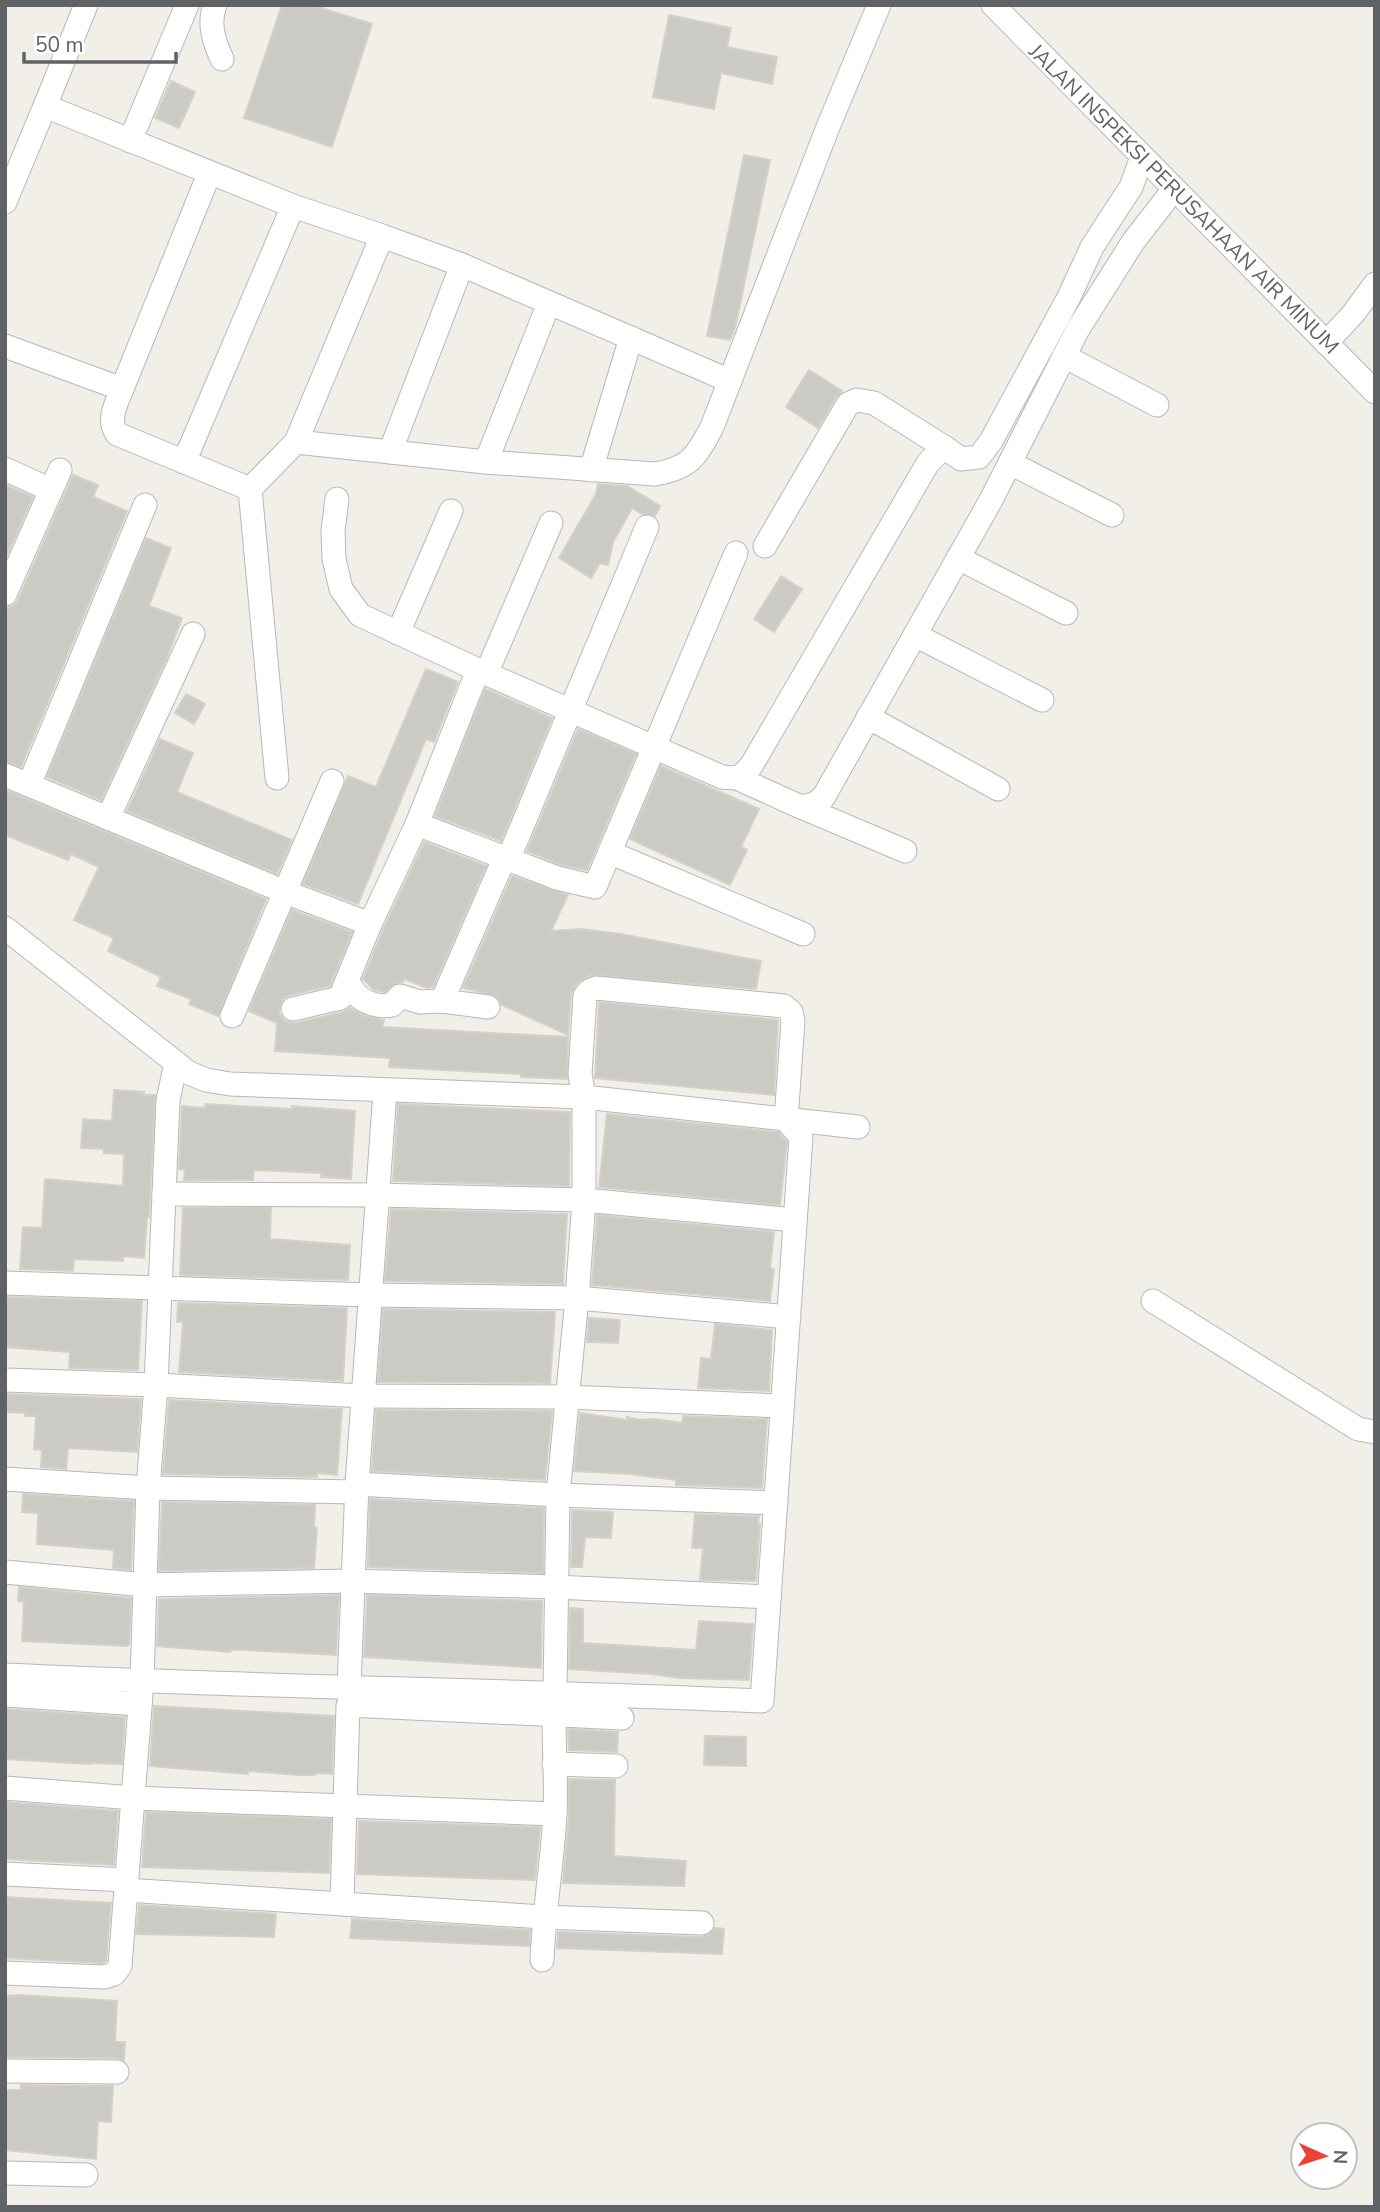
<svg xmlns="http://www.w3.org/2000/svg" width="1380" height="2212" viewBox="0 0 1380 2212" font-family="'Nunito Sans',sans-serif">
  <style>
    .building { fill: #cccac5; stroke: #d6d1c6; stroke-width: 2 }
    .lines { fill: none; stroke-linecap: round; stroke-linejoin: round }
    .minor-casing { stroke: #b5b8bc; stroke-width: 25 }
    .minor { stroke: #fff; stroke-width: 23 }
    .labels { text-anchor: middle; stroke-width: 5; stroke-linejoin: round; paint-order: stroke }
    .street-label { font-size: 21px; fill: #5f6368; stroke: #fff }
  </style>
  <rect width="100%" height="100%" fill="#f1efe8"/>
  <g class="building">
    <path d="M282,5H312L372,24L332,147L244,118Z"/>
    <path d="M669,15L731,28L727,47L777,57L772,84L721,73L714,109L653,97Z"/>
    <path d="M171,81L195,92L179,128L155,118Z"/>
    <path d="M744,155L770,160L735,328L730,340L707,336Z"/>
    <path d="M809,370L842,391L836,397L818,428L786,407Z"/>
    <path d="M73,475L98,485L93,497L127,511L21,767L5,761V608L13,606L18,600Z"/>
    <path d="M598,484L627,486L660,506L655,516L642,514L632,508L613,542L608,565L600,563L591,578L559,558L596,494Z"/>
    <path d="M5,485L33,497L5,559Z"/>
    <path d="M146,538L171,548L149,606L182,618L167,657L101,800L47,777Z"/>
    <path d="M781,576L802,589L774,632L754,619Z"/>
    <path d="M426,669L458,682L434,742L426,739L358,904L303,884L348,776L376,787Z"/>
    <path d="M485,689L552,718L501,841L435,816Z"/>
    <path d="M186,694L205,704L194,724L175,713Z"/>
    <path d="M578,729L636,754L587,870L561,865L527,851Z"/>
    <path d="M160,739L193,753L177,792L292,840L277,874L127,811Z"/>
    <path d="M661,766L759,809L741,847L747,850L730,885L630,839Z"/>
    <path d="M5,790L266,899L218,1016L189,1004L191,999L157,986L161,977L108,951L114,938L74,920L99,867L71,854L68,860L5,835Z"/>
    <path d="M424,842L486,866L433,987L427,988L405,979L403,982L396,983L385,992L374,990L363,979L383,930Z"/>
    <path d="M512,876L568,895L551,931L581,929L621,934L761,961L756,989L591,975L578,982L571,994L568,1035L502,1005L496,996L463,988Z"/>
    <path d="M292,910L352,932L330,986L290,995L283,999L279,1012L282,1018L288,1022L296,1023L343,1012L350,1008L365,1016L384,1020L382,1027L568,1037L567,1079L521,1077V1074L389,1067L390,1058L275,1051L277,1023L249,1011Z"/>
    <path d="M599,1002L778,1020L774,1095L595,1078Z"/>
    <path d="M114,1090L144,1092V1095H155L149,1217H147L144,1258L123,1256V1261L74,1259L73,1271L20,1269L23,1227L42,1228L45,1179L123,1186L124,1154L104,1153V1149L81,1148L83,1119L112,1121Z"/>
    <path d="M205,1104L292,1109V1106L355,1111L351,1179L321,1177V1173L254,1170L253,1180H184L185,1170L179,1169L182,1106L205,1108Z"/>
    <path d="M398,1104L570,1112L569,1186L393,1181Z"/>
    <path d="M607,1114L778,1132L787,1142L780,1205L599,1187Z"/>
    <path d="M183,1208H271L270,1239L350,1245L348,1280L180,1275Z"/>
    <path d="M391,1209L567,1214L563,1284L385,1281Z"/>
    <path d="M597,1215L774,1232L770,1268L774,1269L770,1301L592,1285Z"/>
    <path d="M5,1297L142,1301L138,1370L69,1368L70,1352L5,1347Z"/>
    <path d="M178,1303L347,1308L343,1381L179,1372L183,1322H177Z"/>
    <path d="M383,1309L555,1312L550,1383L378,1382Z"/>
    <path d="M589,1318L620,1320L618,1343L587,1342Z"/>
    <path d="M715,1324L772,1330L769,1391L698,1388L701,1358L711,1359Z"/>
    <path d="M7,1394L141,1399L137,1452L68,1448L66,1469L41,1467L42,1450L34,1449L36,1416H25V1413L6,1412Z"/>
    <path d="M169,1400L342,1409L337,1475L317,1473V1477L163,1474Z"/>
    <path d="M376,1410L552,1411L545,1480L372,1471Z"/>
    <path d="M580,1413L627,1420V1417L640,1420L654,1419L683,1423V1416L767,1419L762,1488L676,1485V1480L631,1474L574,1471Z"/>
    <path d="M23,1494L134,1501L131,1570L113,1568L114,1550L37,1544L38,1513L22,1512Z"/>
    <path d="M370,1499L544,1508L543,1573L368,1567Z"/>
    <path d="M162,1502L315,1505L314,1527L317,1528L314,1568L159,1571Z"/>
    <path d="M572,1510L613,1512L611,1538L585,1537L582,1567H571Z"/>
    <path d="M695,1514L759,1516L758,1524H760L756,1581L700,1580L703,1548H692Z"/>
    <path d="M19,1587L131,1598L129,1644L127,1646L22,1641L24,1602L18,1601Z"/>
    <path d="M339,1595L336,1655L247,1650H231L230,1652L157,1646L159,1599Z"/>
    <path d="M367,1595L542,1601L541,1668L364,1657Z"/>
    <path d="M570,1608L583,1609V1643L696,1650L699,1621L753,1624L749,1680L680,1678L652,1674L569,1669Z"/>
    <path d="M154,1706L334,1716L332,1774L315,1773V1775H298L248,1771V1774L150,1766Z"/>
    <path d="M5,1709L125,1717L122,1764L89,1763V1764L5,1759Z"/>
    <path d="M568,1729L618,1732L617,1752L569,1750Z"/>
    <path d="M705,1736L746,1737V1766L704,1765Z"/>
    <path d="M569,1779L615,1780L614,1856L686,1861L684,1886L563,1883L569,1816Z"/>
    <path d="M5,1802L118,1811L114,1865L5,1859Z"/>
    <path d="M146,1812L331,1819L329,1873L142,1867Z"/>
    <path d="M359,1821L540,1827L535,1880L357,1874Z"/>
    <path d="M5,1897L111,1903L106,1961L102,1963L5,1958Z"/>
    <path d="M139,1905L276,1914L274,1937L136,1934Z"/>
    <path d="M352,1919L530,1930L529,1946L350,1938Z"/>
    <path d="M715,1928L724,1929L722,1954L557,1948L558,1932L701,1937L709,1935Z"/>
    <path d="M19,1995L117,2001L115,2042H125L124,2060L117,2058L5,2057V1996Z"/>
    <path d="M21,2085L113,2086L111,2122L98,2121L96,2159L5,2150V2090H21Z"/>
  </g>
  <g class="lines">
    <defs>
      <g id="minor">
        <path d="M86,5L45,106L293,206L382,236"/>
        <path d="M215,5C208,24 214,42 222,59"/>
        <path d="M993,5L1375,392"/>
        <path d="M130,141L187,5"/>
        <path d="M209,174L122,389C116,404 107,420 117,434L250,489"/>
        <path d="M5,202L45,106"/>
        <path d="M1326,343L1353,314L1375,284"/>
        <path d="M5,346L122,389"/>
        <path d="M1064,356L1157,405"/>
        <path d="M296,442L486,462L655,474C690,468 696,457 712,427L828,127L879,5"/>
        <path d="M390,452L462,265"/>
        <path d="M184,462L293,206"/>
        <path d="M486,462L549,303"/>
        <path d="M1010,463L1112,515"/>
        <path d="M5,469L51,490"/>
        <path d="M591,470L631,338"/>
        <path d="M337,499L333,531L334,559L341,589L360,615L478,670"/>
        <path d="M765,546L848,404L857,400L874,403L944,447"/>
        <path d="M958,558L1066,613"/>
        <path d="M5,594L60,470"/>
        <path d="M398,633L451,511"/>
        <path d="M915,635L1042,700"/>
        <path d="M486,674L551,523"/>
        <path d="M868,717L998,789"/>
        <path d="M5,775L285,892L370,924"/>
        <path d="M277,778L250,489L296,442L382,236L462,265L730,381"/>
        <path d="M737,778L801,807L814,804L823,798L991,500L1078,329L1133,242L1174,189"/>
        <path d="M29,785L145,505"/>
        <path d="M801,807L905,851"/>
        <path d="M108,818L193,634"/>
        <path d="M417,824L557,878L595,887L736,553"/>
        <path d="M611,853L803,934"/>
        <path d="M508,860L647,527"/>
        <path d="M5,928L189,1073L206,1080L230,1084L584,1097L858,1127"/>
        <path d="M340,998L370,924L417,824L478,670L722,777C738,779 740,778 751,766L928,463L944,447L961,459L979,457L991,441L1069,297L1092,247L1131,187L1142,157"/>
        <path d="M442,1001L504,859"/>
        <path d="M293,1009L340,998L352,988C359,1002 378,1008 392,1005L400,996L420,1002L442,1001L488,1007"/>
        <path d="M232,1016L332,781"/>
        <path d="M164,1194L378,1195L584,1200L795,1220"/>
        <path d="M5,1283L370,1295L577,1298L789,1317"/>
        <path d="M1153,1301L1358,1429L1375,1432"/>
        <path d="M5,1380L156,1385L363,1396L567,1397L782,1406"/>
        <path d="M5,1479L148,1488L356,1492"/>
        <path d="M357,1484L558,1495L776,1503"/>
        <path d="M5,1572L146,1585L352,1581L555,1587L769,1597"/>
        <path d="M5,1675C257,1687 510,1690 762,1701L801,1137L786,1120L793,1021L791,1012L784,1006L596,988L589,991L585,996L580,1074L584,1097V1200L577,1298L558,1495L555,1692C552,1733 557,1774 555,1815C552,1864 544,1911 542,1960"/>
        <path d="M349,1687L357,1484L385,1091"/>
        <path d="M5,1695L140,1704"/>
        <path d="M554,1764L616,1766"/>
        <path d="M5,1788L134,1798L555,1814"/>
        <path d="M5,1874L126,1880"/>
        <path d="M126,1890L543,1917L702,1923"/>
        <path d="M342,1903L348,1705L622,1718"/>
        <path d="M5,1973L104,1977L114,1974L120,1966L142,1681L148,1488L156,1385L168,1100L176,1063"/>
        <path d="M5,2071L117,2072"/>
        <path d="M5,2173L86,2175"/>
      </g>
    </defs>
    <use href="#minor" class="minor-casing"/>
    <use href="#minor" class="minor"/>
  </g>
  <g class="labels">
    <g class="street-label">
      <text transform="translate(1184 199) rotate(45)" y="7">JALAN INSPEKSI PERUSAHAAN AIR MINUM</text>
    </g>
  </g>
  <rect width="1380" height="2212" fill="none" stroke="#5f6368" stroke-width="14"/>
  <g transform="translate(1324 2156) rotate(93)"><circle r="33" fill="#ffffff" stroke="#bfc1c3" stroke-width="2"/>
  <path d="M0-5L12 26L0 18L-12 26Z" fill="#ea4335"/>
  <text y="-10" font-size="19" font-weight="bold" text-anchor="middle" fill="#5f6368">N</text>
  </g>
  <path d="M24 52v10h152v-10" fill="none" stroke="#5f6368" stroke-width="3.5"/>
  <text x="35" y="52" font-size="21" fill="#5f6368" stroke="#ffffff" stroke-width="5" paint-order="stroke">50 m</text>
</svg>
